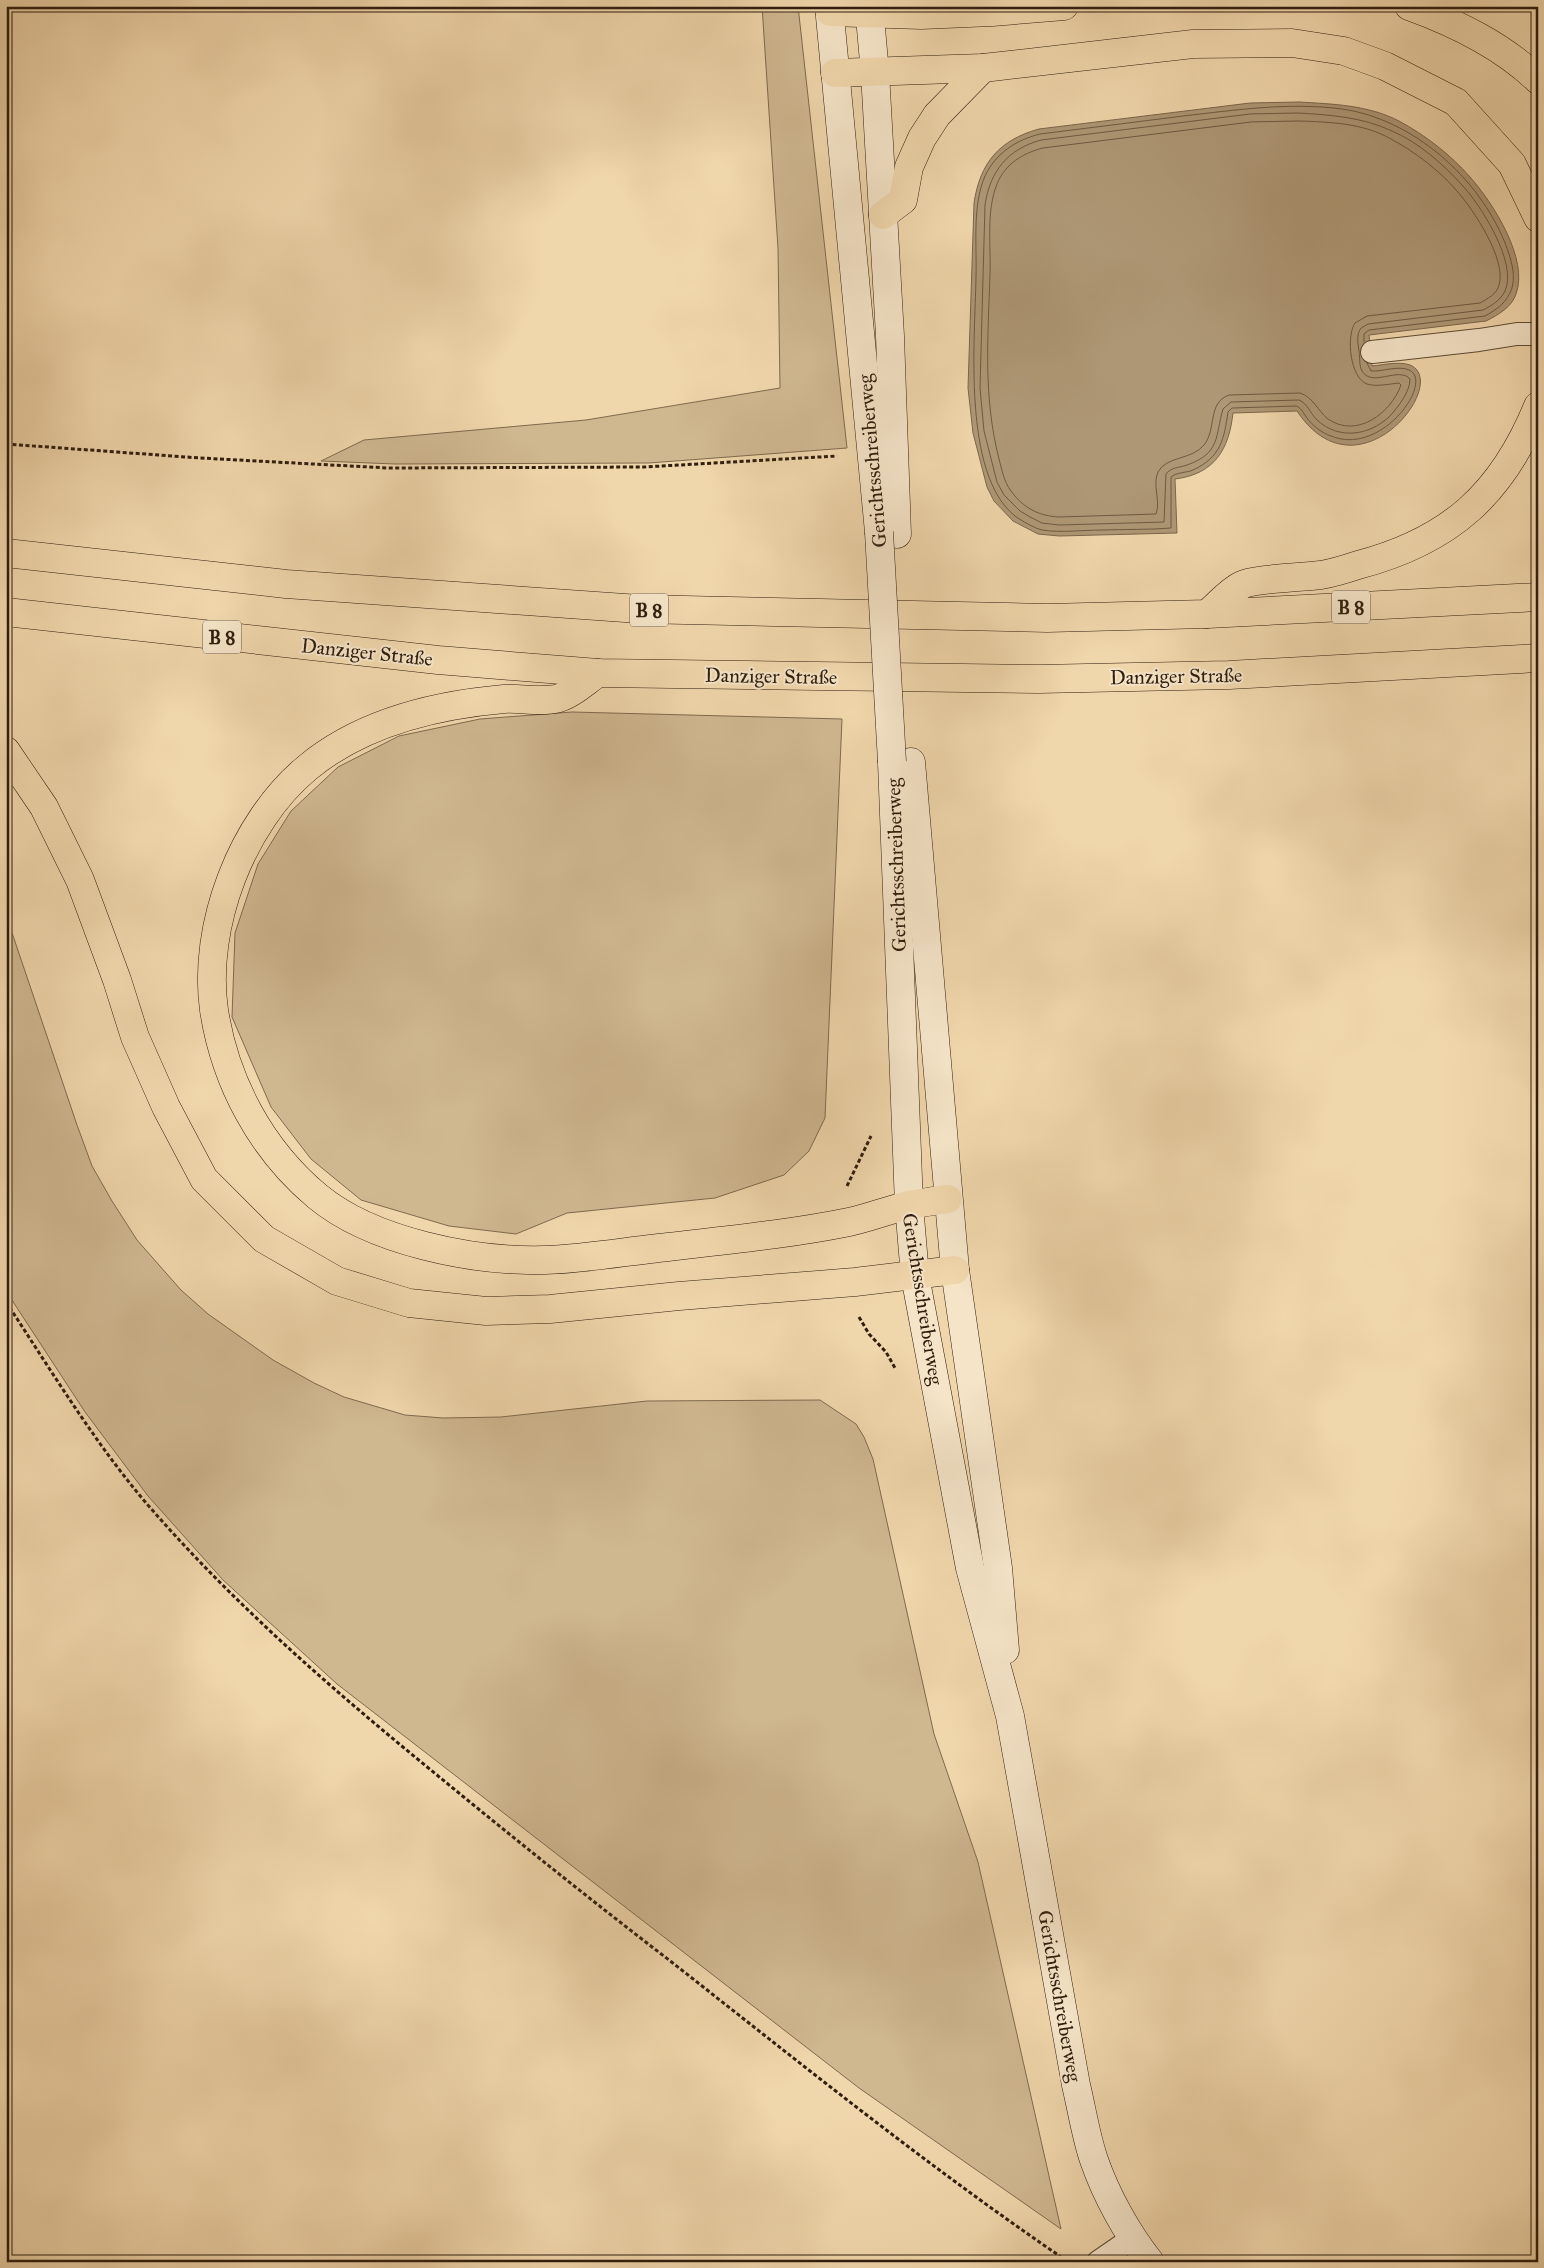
<svg xmlns="http://www.w3.org/2000/svg" width="1544" height="2268" viewBox="0 0 1544 2268" font-family="'IM FELL Great Primer',serif">
  <style>
    .green { fill: #cfb790; stroke: #7f6a4e }
    .water { fill: #ae9775; stroke: #7b664b }
    .lines { fill: none; stroke-linecap: round; stroke-linejoin: round }
    .shore { stroke: #6e5a41; stroke-width: 1 }
    .lane-casing { stroke: #5f4b34; stroke-width: 24 }
    .secondary-casing { stroke: #2f1d0d; stroke-width: 29 }
    .highway-casing { stroke: #2f1d0d; stroke-width: 29 }
    .path { stroke: #2f1d0d; stroke-width: 3; stroke-dasharray: 4 2.5; stroke-linecap: butt }
    .lane { stroke: #f5e4c8; stroke-width: 22 }
    .secondary { stroke: #f5e4c8; stroke-width: 28 }
    .highway { stroke: #f0d6ab; stroke-width: 28 }
    .secondary-bridge-casing { stroke: #2f1d0d; stroke-width: 29; stroke-linecap: butt }
    .secondary-bridge { stroke: #f5e4c8; stroke-width: 28 }
    .labels { text-anchor: middle; stroke-width: 4; stroke-linejoin: round; paint-order: stroke }
    .shield { fill: #f5e4c8; stroke: #6a5945; stroke-width: 1 }
    .shield-label { font-size: 19px; font-weight: bold; fill: #2f1d0d }
    .street-label { font-size: 20px; fill: #2f1d0d; stroke: #f5e4c8 }
  </style>
  <rect width="100%" height="100%" fill="#f0d6ab"/>
  <filter id="stains"><feTurbulence type="fractalNoise" baseFrequency=".004" numOctaves="4"/><feColorMatrix values="0 0 0 0 .2 0 0 0 0 .09 0 0 0 0 .02 0 0 0 .5 -.17"/></filter>
  <radialGradient id="worn" r=".72"><stop offset=".6" stop-color="#630" stop-opacity="0"/><stop offset="1" stop-color="#630" stop-opacity=".3"/></radialGradient>
  <g class="green">
    <path d="M762,6H798L847,448L649,463L395,464L321,461L364,440L586,420L780,388L778,248Z"/>
    <path d="M572,712L842,719L825,1118L809,1151L784,1175L715,1198L567,1213L516,1234L449,1226L361,1200L311,1159L271,1107L232,1017L235,933L258,864L291,811L338,767L399,736L480,719Z"/>
    <path d="M6,915L77,1125L92,1166L112,1201L137,1240L181,1290L208,1314L273,1360L314,1383L344,1397L405,1415L443,1418L501,1417L647,1401L820,1400L856,1424L864,1437L873,1459L934,1734L978,1862L1061,2229L859,2088L337,1684L223,1580L148,1496L85,1412L6,1291Z"/>
  </g>
  <path class="water" d="M1299,102C1333,104 1368,105 1399,121C1425,135 1451,155 1470,177C1493,203 1529,259 1516,294C1512,307 1498,315 1486,321L1369,335L1372,366C1383,365 1399,361 1410,365C1452,382 1358,503 1297,411L1233,413C1229,449 1215,474 1175,479L1177,533L1059,536L1038,534L1013,521L994,501L987,487L973,433L968,388L974,203C980,163 999,140 1039,129L1250,103Z"/>
  <g class="lines">
    <g class="shore">
      <path d="M1299,113C1331,115 1362,117 1392,131C1418,142 1443,164 1462,185C1480,204 1518,263 1505,291C1501,300 1491,306 1483,310L1368,324L1361,328C1356,335 1358,343 1359,351C1360,357 1359,366 1362,371C1372,388 1399,366 1410,379C1410,392 1398,407 1390,416C1369,436 1339,440 1317,420C1310,413 1308,404 1299,400L1231,402L1223,409C1215,436 1221,453 1187,465C1179,468 1171,467 1166,474L1164,522L1059,525L1042,523L1030,517L1020,511L1004,495L997,482L984,431L980,388L985,205C990,171 1008,149 1041,140L1250,114Z"/>
      <path d="M1299,121C1330,122 1363,123 1391,139C1415,152 1439,170 1457,191C1473,209 1507,260 1499,285C1497,294 1487,299 1480,303L1367,316L1355,323C1346,336 1350,378 1367,384C1376,387 1389,384 1399,383L1401,385C1391,413 1357,439 1328,419C1318,411 1313,397 1300,393L1229,395C1207,403 1217,429 1204,445C1192,460 1166,456 1158,472C1152,485 1161,501 1156,514L1059,517C1039,516 1023,508 1011,491C1004,482 1002,470 999,459C983,396 988,338 990,274C991,246 986,211 997,184C1005,164 1023,153 1043,148L1251,122Z"/>
      <path d="M1364,342V334L1369,330L1485,316C1519,298 1518,276 1505,243C1479,178 1413,119 1342,109C1289,102 1236,110 1183,116C1136,122 1088,128 1040,134C1016,140 996,153 985,176C972,206 977,246 976,277C975,339 962,474 1015,516C1022,521 1034,528 1042,530C1062,533 1083,530 1103,530C1125,529 1148,530 1171,528V477C1177,472 1186,473 1193,470C1221,457 1224,439 1228,412L1232,408L1297,406C1302,409 1304,414 1307,418C1313,426 1322,433 1331,436C1382,457 1435,381 1409,370C1398,365 1382,372 1371,371L1367,363"/>
    </g>
    <defs>
      <g id="lane">
        <path d="M1372,352L1479,340L1517,334H1538"/>
        <path d="M1098,2262L1133,2238"/>
      </g>
      <g id="secondary">
        <path d="M829,6L879,532"/>
        <path d="M869,6L875,73L890,336L897,534"/>
        <path d="M892,762L909,1205L915,1276L970,1568L1010,1716L1076,2085C1082,2110 1086,2137 1094,2160C1106,2195 1127,2233 1150,2262"/>
        <path d="M911,762L955,1270L998,1568L1005,1650"/>
      </g>
      <g id="highway">
        <path d="M1409,6C1456,23 1502,45 1538,80"/>
        <path d="M830,12L921,15L992,12L1064,6"/>
        <path d="M835,73L983,68L1193,44L1292,43L1344,51L1385,66L1456,102L1512,164L1538,218"/>
        <path d="M883,215L903,200L909,167L922,138L937,115L983,68"/>
        <path d="M6,553L286,584L639,609L1047,618L1207,614L1538,597"/>
        <path d="M6,612L438,660L598,673L1039,679L1229,675L1538,658"/>
        <path d="M1207,614C1218,605 1229,591 1242,585C1252,579 1305,577 1321,575C1333,573 1346,569 1358,565C1450,541 1502,494 1538,406"/>
        <path d="M598,673C586,681 569,697 555,699C538,702 520,698 504,699C435,705 362,722 307,768C242,822 202,926 214,1010C225,1082 261,1149 317,1196C372,1242 475,1262 545,1260C586,1259 628,1251 668,1247C728,1240 790,1234 849,1222C867,1218 886,1211 905,1206C919,1203 933,1201 948,1199"/>
        <path d="M6,751L44,807L80,880L117,980L135,1037L166,1107L204,1179L264,1239L337,1281L409,1303L486,1311L550,1309L679,1296L855,1282L955,1270"/>
      </g>
    </defs>
    <use href="#lane" class="lane-casing"/>
    <use href="#secondary" class="secondary-casing"/>
    <use href="#highway" class="highway-casing"/>
    <g class="path">
      <path d="M6,444L200,458L388,468L644,467L837,456"/>
      <path d="M847,1186L871,1136"/>
      <path d="M6,1302C51,1370 94,1442 147,1504C232,1602 326,1684 426,1766C506,1832 587,1897 669,1960C800,2063 930,2168 1067,2261"/>
      <path d="M859,1317L869,1334L886,1352L895,1368"/>
    </g>
    <use href="#lane" class="lane"/>
    <use href="#secondary" class="secondary"/>
    <use href="#highway" class="highway"/>
    <defs>
      <path id="secondary-bridge" d="M879,532L892,762"/>
    </defs>
    <use href="#secondary-bridge" class="secondary-bridge-casing"/>
    <use href="#secondary-bridge" class="secondary-bridge"/>
  </g>
  <g class="labels">
    <g class="shield">
      <rect x="1332" y="590.5" width="38" height="33" rx="4"/>
      <rect x="630" y="593.5" width="38" height="33" rx="4"/>
      <rect x="203" y="620.5" width="38" height="33" rx="4"/>
    </g>
    <g class="shield-label">
      <text x="1351" y="614">B 8</text>
      <text x="649" y="617">B 8</text>
      <text x="222" y="644">B 8</text>
    </g>
    <g class="street-label">
      <text transform="translate(872 461) rotate(-95)" y="7">Gerichtsschreiberweg</text>
      <text transform="translate(367 652) rotate(6)" y="7">Danziger Straße</text>
      <text transform="translate(771 676) rotate(1)" y="7">Danziger Straße</text>
      <text transform="translate(1176 676) rotate(-1)" y="7">Danziger Straße</text>
      <text transform="translate(896 865) rotate(-92)" y="7">Gerichtsschreiberweg</text>
      <text transform="translate(923 1299) rotate(81)" y="7">Gerichtsschreiberweg</text>
      <text transform="translate(1060 1996) rotate(80)" y="7">Gerichtsschreiberweg</text>
    </g>
  </g>
  <rect width="1544" height="2268" fill="none" stroke="#f0d6ab" stroke-width="25"/>
  <rect x="8" y="8" width="1529" height="2253" fill="none" stroke="#2f1d0d" stroke-width="2.5"/>
  <rect x="12" y="12" width="1519" height="2243" fill="none" stroke="#2f1d0d"/>
  <rect width="100%" height="100%" filter="url(#stains)"/>
  <rect width="100%" height="100%" fill="url(#worn)"/>
</svg>
